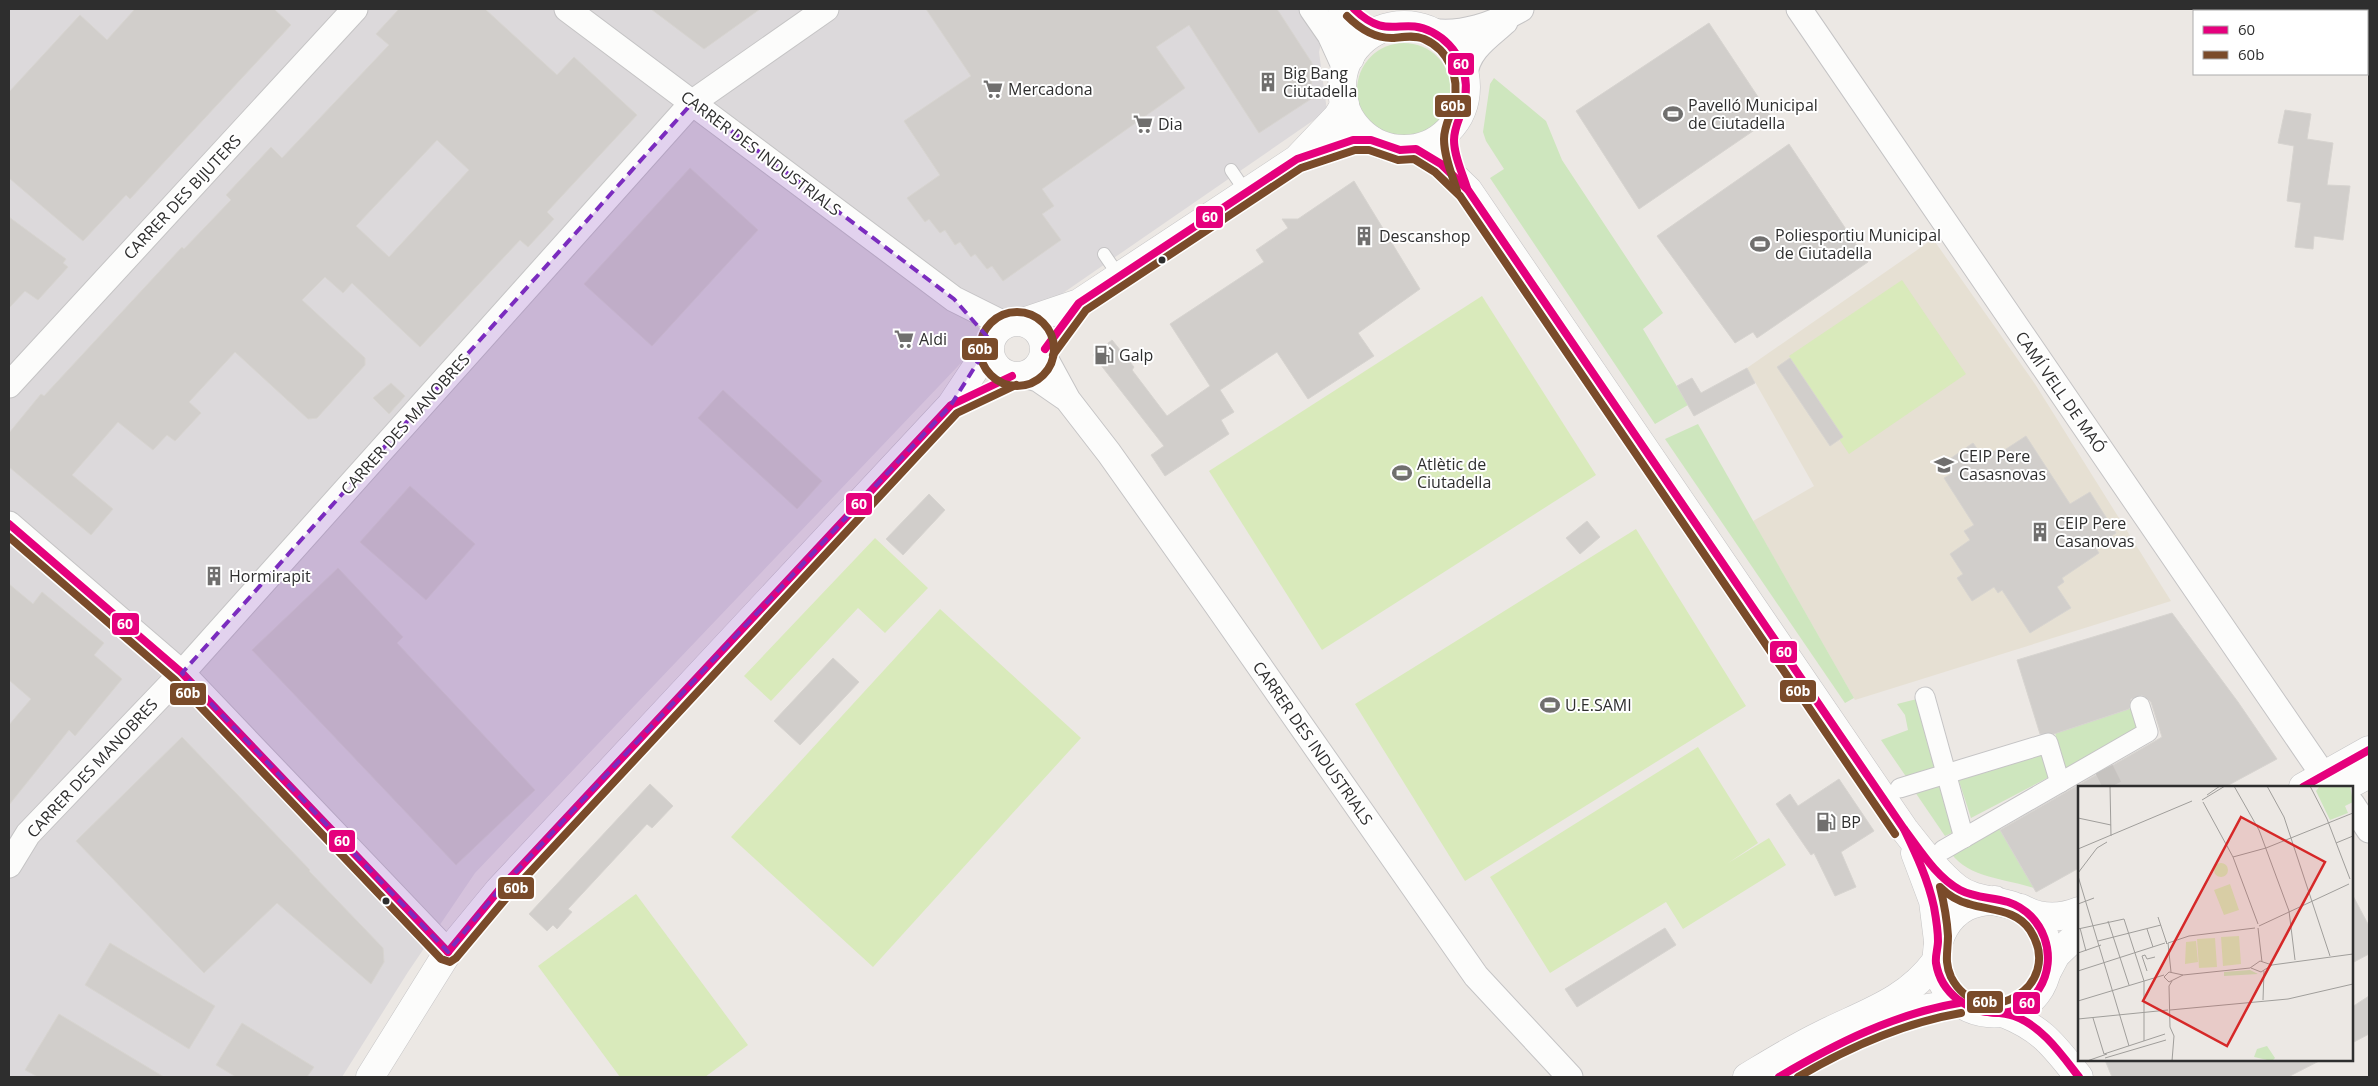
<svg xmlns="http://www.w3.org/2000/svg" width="2378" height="1086" viewBox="0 0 2378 1086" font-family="'Open Sans',sans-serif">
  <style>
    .industrial { fill: #dcd9db }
    .education { fill: #e6e0d3 }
    .green { fill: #cee6be }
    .pitch { fill: #d9eabb }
    .building { fill: #d1cecb; stroke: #d7d4d0; fill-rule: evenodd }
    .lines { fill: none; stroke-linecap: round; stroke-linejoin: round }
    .pedestrian-tunnel { stroke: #c6c3c0; stroke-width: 19; stroke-dasharray: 19 9; stroke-linecap: butt }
    .service-casing { stroke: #c5c4c5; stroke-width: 14 }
    .pedestrian-casing { stroke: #c5c4c5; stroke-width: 21 }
    .minor-casing { stroke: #c5c4c5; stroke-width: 27 }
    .tertiary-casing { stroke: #c5c4c5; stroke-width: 29 }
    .secondary-casing { stroke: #c5c4c5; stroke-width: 29 }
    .service { stroke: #fcfcfb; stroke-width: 12 }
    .pedestrian { stroke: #fcfcfb; stroke-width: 19 }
    .minor { stroke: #fcfcfb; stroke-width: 25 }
    .tertiary { stroke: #fcfcfb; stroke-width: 28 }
    .secondary { stroke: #fcfcfb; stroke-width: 28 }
    .bus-1-casing { stroke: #fff; stroke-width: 11 }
    .bus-2-casing { stroke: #fff; stroke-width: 11 }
    .bus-1 { stroke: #e5007d; stroke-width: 8 }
    .bus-2 { stroke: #7a4b2a; stroke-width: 8 }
    .marked { fill: #7b2cbf; fill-opacity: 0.2; stroke: #7b2cbf; stroke-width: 4; stroke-dasharray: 10 6; stroke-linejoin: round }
    .bus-dot { fill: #2e2e2e; stroke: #fff; stroke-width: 2 }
    .labels { text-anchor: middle; stroke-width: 4; stroke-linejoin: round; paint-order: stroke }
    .poi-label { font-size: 16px; fill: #2e2e2e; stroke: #fff; text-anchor: start }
    .street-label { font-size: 16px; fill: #2e2e2e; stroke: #fff }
    .inset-road { fill: none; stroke: #a09e9b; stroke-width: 1 }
    .view { fill: #d62828; fill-opacity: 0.15; stroke: #d62828; stroke-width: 2.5 }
    .inset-edge { fill: none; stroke: #2e2e2e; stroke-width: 2.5 }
    .line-badge { stroke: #fff; stroke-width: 2 }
    .badge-label { font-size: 14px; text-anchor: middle; font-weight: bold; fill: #fff }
  </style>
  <rect width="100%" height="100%" fill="#ece8e4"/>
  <path class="industrial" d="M9,9H1326L1328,12L1319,52L1327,111L960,364L475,873L408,972L342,1077H9Z"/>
  <path class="education" d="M1933,239L2035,384L2171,601L1855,700L1753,521L1814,486L1747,368Z"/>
  <g class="green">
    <circle cx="1404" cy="90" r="47"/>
    <path d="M1494,78L1546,121L1562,160L1663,313L1643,329L1688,405L1655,424L1490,178L1504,169L1486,141L1483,132L1490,84Z"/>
    <path d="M1698,424L1854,698L1845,703L1665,439Z"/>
    <path d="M1917,699L1937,768L1907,778L1881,740L1908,730L1905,715L1897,704Z"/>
    <path d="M2132,708L2138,730L2066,772L2055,733Z"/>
    <path d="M2044,754L2051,776L1971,818L1958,778Z"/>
    <path d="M1943,784L1958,830L1945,836L1915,792Z"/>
    <path d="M1999,828L2034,888C2007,879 1968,878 1951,853Z"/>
  </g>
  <g class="pitch">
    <path d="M1902,280L1966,374L1849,454L1839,439L1843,437L1789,356Z"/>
    <path d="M1482,296L1596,475L1322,650L1209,471Z"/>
    <path d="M1636,529L1746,706L1465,881L1355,704Z"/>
    <path d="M875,538L928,588L885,633L858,608L771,701L744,676Z"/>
    <path d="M940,609L1081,738L873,967L731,837Z"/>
    <path d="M1698,747L1758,843L1728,863L1769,838L1786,865L1683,929L1666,902L1550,973L1490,877Z"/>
    <path d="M636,894L748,1045L705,1077H620L538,966Z"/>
  </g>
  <g class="building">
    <path d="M135,9H274L291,25L130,199L126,195L83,241L9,178V92L80,15L107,40Z"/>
    <path d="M399,9H485L557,75L574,57L637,115L547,212L554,219L528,247L520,240L420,347L352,283L343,293L325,277L302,300L365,358V365L317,418L308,419L235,352L189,402L201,413L175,441L167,435L153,450L118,422L72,475L113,509L91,535L9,467V433L41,394L44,396L182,247L184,249L231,200L226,195L271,147L282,158L389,45L376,34ZM437,140L469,170L389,257L356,226Z"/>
    <path d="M651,9H760L704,49Z"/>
    <path d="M926,9H1277L1312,63L1311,99L1259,133L1189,25L1156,47L1185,88L1042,189L1054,206L1042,214L1061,240L1003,281L992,266L987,269L975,254L971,257L960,242L955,245L945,230L940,233L929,219L925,222L907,198L940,175L904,121L971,76Z"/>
    <path d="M1709,23L1772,118L1639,209L1576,111Z"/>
    <path d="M2285,110L2311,114L2307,139L2333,143L2327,185L2350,186L2343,240L2314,236L2313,249L2295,247L2301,203L2287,201L2294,146L2278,143Z"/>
    <path d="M1789,144L1868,262L1757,338L1753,332L1735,343L1657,236Z"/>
    <path d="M690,168L758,230L652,346L584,284Z"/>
    <path d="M1354,181L1420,289L1358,333L1374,356L1308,399L1277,352L1220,390L1234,412L1221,420L1229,434L1165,476L1151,455L1164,446L1093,355L1112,340L1134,367L1132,370L1167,416L1210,386L1170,324L1264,262L1256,250L1288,228L1282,219H1298Z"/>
    <path d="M9,217L66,259L63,263L68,267L38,300L25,291L9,308Z"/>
    <path d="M1790,358L1843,437L1830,446L1777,367Z"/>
    <path d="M1747,368L1755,383L1694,416L1677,386L1692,378L1701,393Z"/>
    <path d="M391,383L405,396L389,414L373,398Z"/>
    <path d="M723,390L822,481L797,509L698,418Z"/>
    <path d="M2026,436L2070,504L2090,492L2116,533L2095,547L2099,553L2062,578L2064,582L2057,587L2071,608L2030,633L2002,590L1998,593L1994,587L1972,601L1957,578L1963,574L1950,554L1970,540L1964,531L1974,525L1944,478L1951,474L1944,463L1973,443L1984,458L1997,449L2000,453Z"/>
    <path d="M410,486L475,544L426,600L360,542Z"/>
    <path d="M929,494L945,510L903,555L886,539Z"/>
    <path d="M1587,521L1600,537L1580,554L1566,538Z"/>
    <path d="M338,568L403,637L397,643L535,790L456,865L252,650Z"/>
    <path d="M9,584L33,604L42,592L104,643L94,655L122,679L75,736L69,730L9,805V725L31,699L9,680Z"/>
    <path d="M2172,613L2238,702L2277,759L2225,787H2079V868L2036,892L2000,830L2162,737L2151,702L2142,695L2131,699L2129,709L2054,734H2040L2017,660Z"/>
    <path d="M833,658L859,682L800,745L774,721Z"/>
    <path d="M182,737L310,870L309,871L383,948L384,962L371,984L277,903L204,973L76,841Z"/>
    <path d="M1839,779L1874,831L1841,852L1856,887L1835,896L1814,853L1811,855L1776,804L1790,794L1798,806Z"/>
    <path d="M650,784L673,806L652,828L647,824L568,909L572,912L557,929L553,925L547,931L529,914Z"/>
    <path d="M2352,894L2369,926V954L2352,963Z"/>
    <path d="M1665,928L1676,945L1577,1007L1565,989Z"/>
    <path d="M110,943L215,1006L189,1049L85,985Z"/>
    <path d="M2369,996V1034L2352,1043V1007Z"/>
    <path d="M59,1014L164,1077H38L25,1070Z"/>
    <path d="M242,1023L314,1067L307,1077H236L216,1065Z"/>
    <path d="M2105,1060H2321L2288,1077H2112Z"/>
  </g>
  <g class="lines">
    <path class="pedestrian-tunnel" d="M2104,769L2113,787"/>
    <defs>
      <g id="service">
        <path d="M1231,170L1246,192"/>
        <path d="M1104,254L1119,276"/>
      </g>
      <g id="pedestrian">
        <path d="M1925,697L1964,838"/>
        <path d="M1900,788L2048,743L2060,783"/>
        <path d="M1943,850L2148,732L2140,706"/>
      </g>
      <g id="minor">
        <path d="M567,9L954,299L1004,324"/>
        <path d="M1312,9L1330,35L1345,68"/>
        <path d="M1799,9L2324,776"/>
        <path d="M1431,31C1461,36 1495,24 1521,9"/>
        <path d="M1465,76C1466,51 1488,37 1505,22"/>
        <path d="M1044,356L1068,400L1109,453L1216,604L1476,976L1570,1077"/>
        <path d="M1025,375L1038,379L1064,397"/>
        <path d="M9,385L355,9"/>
        <path d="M9,524L182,673L448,952"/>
        <path d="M2352,804L2369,830"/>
        <path d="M9,865L28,834L182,673L693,102L826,9"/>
      </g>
      <g id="tertiary">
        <path d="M1303,156L1353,140H1371"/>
        <circle cx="1017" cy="349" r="27"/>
        <path d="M1023,322L1079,303L1297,159L1337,117L1345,104"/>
        <path d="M2303,787L2369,750"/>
        <path d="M2345,787L2369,774"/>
        <path d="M2021,908C2040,919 2059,919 2079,911"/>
        <path d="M2048,970L2056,955L2079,933"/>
        <path d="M2003,1013C2043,1029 2053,1045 2079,1077"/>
        <path d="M1876,1028L1921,1009L1959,1003"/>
        <path d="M370,1077L448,952L499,890L951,405L989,348"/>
        <path d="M1747,1077C1772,1062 1796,1047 1821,1035C1865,1013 1906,1002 1936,961"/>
      </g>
      <g id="secondary">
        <path d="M1342,9L1352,42L1350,58"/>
        <circle cx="1404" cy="87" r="62"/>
        <path d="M1416,149L1441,164L1468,190L1904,829C1920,849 1937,872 1957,888C1979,905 2010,897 2031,916C2060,941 2052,997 2014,1010C1997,1016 1978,1014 1963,1005C1926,983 1929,927 1966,907C1975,902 1985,901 1995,900"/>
        <path d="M1915,853L1933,901L1938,941"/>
      </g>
    </defs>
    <use href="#service" class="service-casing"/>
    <use href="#pedestrian" class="pedestrian-casing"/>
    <use href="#minor" class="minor-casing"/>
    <use href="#tertiary" class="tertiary-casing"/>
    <use href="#secondary" class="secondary-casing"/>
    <use href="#service" class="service"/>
    <use href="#pedestrian" class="pedestrian"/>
    <use href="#minor" class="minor"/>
    <use href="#tertiary" class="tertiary"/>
    <use href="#secondary" class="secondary"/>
    <defs>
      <g id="bus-1">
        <path d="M1354,9C1388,42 1401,16 1432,32C1459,46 1472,77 1463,107C1460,118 1454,128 1454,140C1454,156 1462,172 1467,188"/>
        <path d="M1045,349L1079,303L1297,159L1353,140H1371L1400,150L1416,149L1441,164L1468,190L1904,829"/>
        <path d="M9,524L182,673L448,952"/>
        <path d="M2303,787L2369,750"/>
        <path d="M1904,829C1920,850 1936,877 1960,890C1975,898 1992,897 2008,902C2044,914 2059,957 2039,989C2030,1003 2016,1013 1999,1013C1969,1013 1941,994 1936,963C1935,956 1938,948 1938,941C1938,929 1936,918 1934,907C1928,879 1916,854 1904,829Z"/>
        <path d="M448,952L499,890L951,405L1012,376"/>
        <path d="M1972,1009C1986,1014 2000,1011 2014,1016C2042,1026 2061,1054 2079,1077"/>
        <path d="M1779,1077C1835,1044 1894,1014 1959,1003"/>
      </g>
      <g id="bus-2">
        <path d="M1347,16C1360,29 1375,39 1394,38C1404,37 1414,35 1424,39C1449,50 1460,77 1454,103C1451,115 1444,126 1444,139C1444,157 1452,174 1457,191"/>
        <circle cx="1017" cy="349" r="37"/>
        <path d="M1053,355L1086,310L1301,168L1355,150H1369L1398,160L1414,159L1435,172L1460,196L1895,834"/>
        <path d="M9,537L175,680L441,959L450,962L456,958L507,897L957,413L1016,385"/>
        <path d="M1940,887C1948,895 1957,901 1969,904C1991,911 2016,909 2030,930C2067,987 1981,1035 1951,977C1944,962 1948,951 1948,936C1947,919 1944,903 1940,887Z"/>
        <path d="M1798,1077C1849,1047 1903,1023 1961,1013"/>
      </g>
    </defs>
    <use href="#bus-1" class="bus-1-casing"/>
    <use href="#bus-2" class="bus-2-casing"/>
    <use href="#bus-1" class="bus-1"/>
    <use href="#bus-2" class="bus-2"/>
  </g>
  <path class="marked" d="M693,102L954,299L991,341L951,405L499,890L448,952L182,673Z"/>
  <defs>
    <symbol id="building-bare" viewBox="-9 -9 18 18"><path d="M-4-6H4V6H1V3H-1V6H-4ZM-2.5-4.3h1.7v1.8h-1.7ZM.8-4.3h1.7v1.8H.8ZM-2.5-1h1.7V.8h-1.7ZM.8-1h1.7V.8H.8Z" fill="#706f6e" stroke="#fff" stroke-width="2.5" paint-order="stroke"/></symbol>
    <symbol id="supermarket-bare" viewBox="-9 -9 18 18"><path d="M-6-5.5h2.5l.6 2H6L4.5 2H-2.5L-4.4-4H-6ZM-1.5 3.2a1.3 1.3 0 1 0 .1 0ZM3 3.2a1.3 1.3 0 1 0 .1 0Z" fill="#706f6e" stroke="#fff" stroke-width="2.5" paint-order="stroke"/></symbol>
    <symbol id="stadium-bare" viewBox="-9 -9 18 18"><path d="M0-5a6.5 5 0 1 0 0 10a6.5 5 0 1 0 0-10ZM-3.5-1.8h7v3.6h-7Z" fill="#706f6e" stroke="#fff" stroke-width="2.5" paint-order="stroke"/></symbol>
    <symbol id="fuel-bare" viewBox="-9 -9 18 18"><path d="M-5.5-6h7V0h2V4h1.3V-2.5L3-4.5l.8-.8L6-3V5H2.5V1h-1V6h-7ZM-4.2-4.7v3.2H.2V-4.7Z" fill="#706f6e" stroke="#fff" stroke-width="2.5" paint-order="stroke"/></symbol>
    <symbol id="school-bare" viewBox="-9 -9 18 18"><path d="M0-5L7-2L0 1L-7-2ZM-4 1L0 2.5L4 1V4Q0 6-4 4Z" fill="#706f6e" stroke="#fff" stroke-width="2.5" paint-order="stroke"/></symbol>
  </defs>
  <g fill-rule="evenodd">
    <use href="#building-bare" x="1254" y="68" width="28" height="28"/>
    <use href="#supermarket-bare" x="979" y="75" width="28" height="28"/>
    <use href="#stadium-bare" x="1659" y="100" width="28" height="28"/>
    <use href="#supermarket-bare" x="1129" y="110" width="28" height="28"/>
    <use href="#building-bare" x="1350" y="222" width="28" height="28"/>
    <use href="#stadium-bare" x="1746" y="230" width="28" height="28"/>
    <use href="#supermarket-bare" x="890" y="325" width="28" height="28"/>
    <use href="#fuel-bare" x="1090" y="341" width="28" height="28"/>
    <use href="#school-bare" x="1930" y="451" width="28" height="28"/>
    <use href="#stadium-bare" x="1388" y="459" width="28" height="28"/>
    <use href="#building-bare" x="2026" y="518" width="28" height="28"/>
    <use href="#building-bare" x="200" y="562" width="28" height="28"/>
    <use href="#stadium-bare" x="1536" y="691" width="28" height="28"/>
    <use href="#fuel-bare" x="1812" y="808" width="28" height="28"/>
  </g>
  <g class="bus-dot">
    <circle cx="1162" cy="260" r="4.5"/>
    <circle cx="386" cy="901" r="4.5"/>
  </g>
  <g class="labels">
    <g class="poi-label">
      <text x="1283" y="79">Big Bang<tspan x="1283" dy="18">Ciutadella</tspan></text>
      <text x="1008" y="95">Mercadona</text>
      <text x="1688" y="111">Pavelló Municipal<tspan x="1688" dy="18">de Ciutadella</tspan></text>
      <text x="1158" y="130">Dia</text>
      <text x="1775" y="241">Poliesportiu Municipal<tspan x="1775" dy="18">de Ciutadella</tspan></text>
      <text x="1379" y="242">Descanshop</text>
      <text x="919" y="345">Aldi</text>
      <text x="1119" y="361">Galp</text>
      <text x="1959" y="462">CEIP Pere<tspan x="1959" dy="18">Casasnovas</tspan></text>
      <text x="1417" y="470">Atlètic de<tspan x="1417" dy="18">Ciutadella</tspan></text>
      <text x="2055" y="529">CEIP Pere<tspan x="2055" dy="18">Casanovas</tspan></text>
      <text x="229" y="582">Hormirapit</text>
      <text x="1565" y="711">U.E.SAMI</text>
      <text x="1841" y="828">BP</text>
    </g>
    <g class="street-label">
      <text transform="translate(761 153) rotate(37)" y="6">CARRER DES INDUSTRIALS</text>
      <text transform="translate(182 197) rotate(-47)" y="6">CARRER DES BIJUTERS</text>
      <text transform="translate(2061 392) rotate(55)" y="6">CAMÍ VELL DE MAÓ</text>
      <text transform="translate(405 424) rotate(-48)" y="6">CARRER DES MANOBRES</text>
      <text transform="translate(1313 743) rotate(55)" y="6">CARRER DES INDUSTRIALS</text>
      <text transform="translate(92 768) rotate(-47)" y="6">CARRER DES MANOBRES</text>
    </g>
  </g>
  <g transform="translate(2078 786)">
    <rect width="275" height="275" fill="#ece8e4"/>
    <path d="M242,0H272L275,16L267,20L270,27L252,34L238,5ZM172,184L180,188L146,190V186ZM189,260L197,272L194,275L176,271L179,263Z" fill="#cee6be"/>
    <path d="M136 84a7 7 0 1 1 14 0a7 7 0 1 1-14 0ZM152,98L161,124L146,129L136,104ZM161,150L163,178L145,180L143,151ZM137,152L139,181L121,182L119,153ZM118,155L120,176L107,178L108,156Z" fill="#d9eabb"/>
    <path class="inset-road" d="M32,0L33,50M156,0L181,44L211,125L217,174M189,0L206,31L252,170M232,0L249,33L272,93M129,9L142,0M124,14L147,0M125,16L155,71L180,138M0,32L33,39M258,57L275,50M0,63L114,15M155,71L188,62L275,27M0,87L19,62L29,56M0,90L51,260M0,118L16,112M80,131L89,158L88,155M30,135L51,199M181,140L271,98M2,142L8,165M180,142L184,176M0,143L46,133L66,195V255M69,143L75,161M20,155L83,139M90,157L111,150L177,142M90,157L93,186M0,167L23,159M173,182L183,186L194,179L275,168M0,185L87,157M69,185L64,170L67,169L69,173L77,171M105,189L91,186L86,191L91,196L105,189L172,182L182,175L194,179M94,195L91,200L92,241L96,250L94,275M185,214L186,185M0,215L86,189M92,224L210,213L275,198M15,232L26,268L87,248M0,233L90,224M27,272L88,254M9,275L29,268"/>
    <path class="view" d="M163,31L247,76L149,260L65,215Z"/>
    <rect width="275" height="275" class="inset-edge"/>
  </g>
  <g class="line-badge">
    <rect x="1447" y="52" width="28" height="24" rx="5" fill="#e5007d"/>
    <rect x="1434" y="94" width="38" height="24" rx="5" fill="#7a4b2a"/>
    <rect x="1195" y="205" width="29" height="24" rx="5" fill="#e5007d"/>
    <rect x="961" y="337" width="38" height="24" rx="5" fill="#7a4b2a"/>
    <rect x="845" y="492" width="28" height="24" rx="5" fill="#e5007d"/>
    <rect x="111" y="612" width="29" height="24" rx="5" fill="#e5007d"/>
    <rect x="1769" y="640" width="29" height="24" rx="5" fill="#e5007d"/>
    <rect x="1779" y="679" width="38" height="24" rx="5" fill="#7a4b2a"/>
    <rect x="169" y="682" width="38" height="24" rx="5" fill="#7a4b2a"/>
    <rect x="328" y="829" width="28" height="24" rx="5" fill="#e5007d"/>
    <rect x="497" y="876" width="38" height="24" rx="5" fill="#7a4b2a"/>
    <rect x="1966" y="990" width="38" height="24" rx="5" fill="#7a4b2a"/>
    <rect x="2012" y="991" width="29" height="24" rx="5" fill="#e5007d"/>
  </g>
  <g class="badge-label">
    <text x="1461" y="69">60</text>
    <text x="1453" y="111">60b</text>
    <text x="1210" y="222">60</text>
    <text x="980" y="354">60b</text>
    <text x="859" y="509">60</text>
    <text x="125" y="629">60</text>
    <text x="1784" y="657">60</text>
    <text x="1798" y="696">60b</text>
    <text x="188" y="698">60b</text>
    <text x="342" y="846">60</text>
    <text x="516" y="893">60b</text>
    <text x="1985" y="1007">60b</text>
    <text x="2027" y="1008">60</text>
  </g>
  <rect width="2378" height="1086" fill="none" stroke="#2e2e2e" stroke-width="20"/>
  <rect x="2193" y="10" width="175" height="65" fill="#ffffff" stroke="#ababab"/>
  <rect x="2203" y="26" width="25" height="8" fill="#e5007d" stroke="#ababab"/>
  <text x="2238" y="35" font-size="15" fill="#2e2e2e">60</text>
  <rect x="2203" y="51" width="25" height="8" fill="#7a4b2a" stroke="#ababab"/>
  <text x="2238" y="60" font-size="15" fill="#2e2e2e">60b</text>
</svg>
